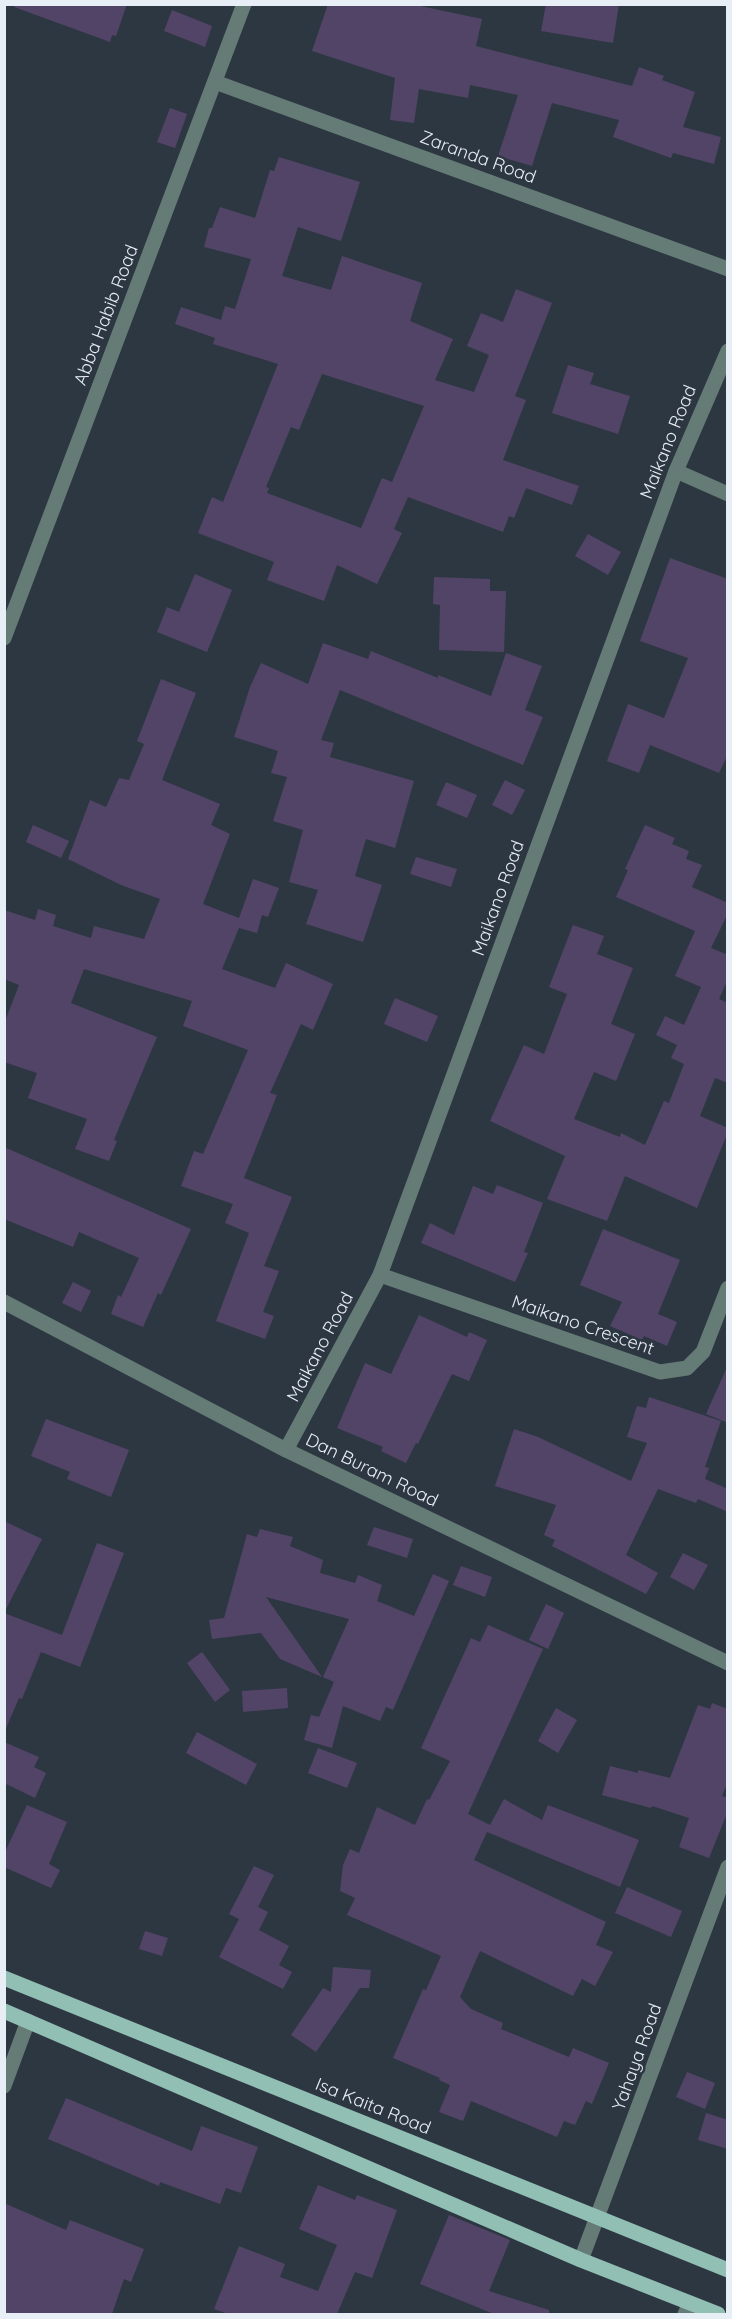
<svg xmlns="http://www.w3.org/2000/svg" width="732" height="2319" viewBox="0 0 732 2319" font-family="Quicksand,sans-serif">
  <style>
    .building { fill: #524467; fill-rule: evenodd }
    .lines { fill: none; stroke-linecap: round; stroke-linejoin: round }
    .minor { stroke: #657b75; stroke-width: 15 }
    .major { stroke: #91bfb4; stroke-width: 15 }
    .labels { text-anchor: middle; stroke-width: 5; stroke-linejoin: round; paint-order: stroke }
    .street-label { font-size: 18px; fill: #e7eef5; stroke: #2d3742 }
  </style>
  <rect width="100%" height="100%" fill="#2d3742"/>
  <g class="building">
    <path d="M15,4H127L116,36L112,35L110,42L14,7Z"/>
    <path d="M328,4H411L482,19L476,46L632,86L639,67L664,76L662,80L695,92L683,127L721,137L714,164L673,153L671,158L613,137L619,120L552,103L532,166L498,156L518,95L470,85L468,98L419,89L414,123L390,120L395,78L312,51Z"/>
    <path d="M546,4H619L613,43L541,31Z"/>
    <path d="M172,10L212,26L205,47L164,31Z"/>
    <path d="M170,108L187,114L175,148L157,142Z"/>
    <path d="M279,157L360,182L341,241L298,227L282,276L331,290L342,256L422,283L410,321L453,339L435,380L474,392L489,355L467,346L481,313L503,322L516,289L552,303L515,396L526,400L503,460L579,486L572,505L526,488L514,518L509,516L503,532L408,497L394,529L402,533L377,584L337,565L324,601L267,580L274,562L198,533L212,497L223,502L278,364L213,344L215,338L175,324L181,307L221,320L225,306L235,309L251,259L204,247L209,228H212L220,207L255,218L270,170L274,171ZM322,374L424,406L392,482L382,478L361,528L267,493L269,488L266,487L291,427L299,430Z"/>
    <path d="M568,365L594,373L590,384L630,396L618,434L552,413Z"/>
    <path d="M588,534L621,552L608,575L575,556Z"/>
    <path d="M670,558L728,579V754L719,773L650,745L639,773L607,761L628,704L664,718L688,658L640,641Z"/>
    <path d="M195,574L232,590L207,652L157,632L167,607L179,612Z"/>
    <path d="M434,577L490,579V591H506L504,652L439,650L440,605L433,604Z"/>
    <path d="M323,643L368,659L371,651L438,678V675L491,696L506,653L542,666L525,710L543,717L523,765L340,690L321,740L334,743L330,757L414,781L395,848L366,839L355,876L382,885L363,942L306,924L318,890L289,882L303,830L273,821L287,777L271,773L278,751L234,737L250,687L261,663L308,684Z"/>
    <path d="M161,679L196,693L162,780L220,804L211,825L230,834L203,904L239,918L253,879L279,888L268,917L262,915L257,933L239,928L222,969L275,988L286,963L333,984L313,1030L301,1024L270,1093L277,1095L244,1178L292,1197L264,1266L279,1271L263,1312L274,1316L265,1339L216,1321L249,1233L225,1223L233,1204L181,1186L194,1151L203,1154L248,1050L183,1026L192,1001L84,969L71,1003L157,1037L118,1130L114,1140L117,1141L109,1161L75,1149L87,1119L28,1098L37,1073L4,1062V1024L19,985L4,979V910L35,920L38,909L56,915L53,926L91,938L94,926L144,939L160,899L121,885L68,859L90,800L106,807L119,778L129,780L144,744L137,741Z"/>
    <path d="M505,780L525,790L512,815L492,805Z"/>
    <path d="M446,782L477,795L467,818L436,805Z"/>
    <path d="M33,825L69,841L61,858L26,842Z"/>
    <path d="M645,825L675,838L672,844L689,851L686,859L702,865L692,887L728,903V913L711,948L728,955V979L719,999L728,1003V1083L715,1078L700,1116L728,1128V1132L697,1208L625,1176L607,1221L547,1199L565,1156L490,1121L524,1045L544,1054L567,994L549,987L573,925L604,936L597,954L633,968L611,1024L635,1034L616,1081L594,1072L574,1119L620,1137L621,1133L645,1145L664,1101L669,1103L684,1064L671,1058L677,1045L656,1035L665,1016L684,1025L701,987L675,976L695,931L616,897L628,870L625,869Z"/>
    <path d="M416,857L457,869L451,887L410,874Z"/>
    <path d="M395,998L438,1016L427,1042L384,1024Z"/>
    <path d="M4,1147L191,1229L161,1295L158,1293L143,1327L111,1314L118,1295L121,1297L139,1258L79,1232L73,1247L4,1219Z"/>
    <path d="M497,1185L543,1203L524,1252L528,1253L515,1282L421,1243L430,1223L454,1235L473,1186L493,1194Z"/>
    <path d="M603,1229L680,1260L658,1314L677,1322L667,1346L644,1336L642,1340L610,1326L622,1302L580,1285Z"/>
    <path d="M73,1282L91,1291L81,1312L62,1303Z"/>
    <path d="M419,1315L467,1337L469,1332L487,1340L469,1381L452,1374L418,1444L416,1443L406,1463L381,1451L383,1447L337,1428L365,1363L391,1374Z"/>
    <path d="M728,1365V1423L706,1414Z"/>
    <path d="M649,1397L721,1421L705,1467L709,1468L705,1479L728,1489V1512L698,1499L696,1503L658,1489L626,1555L658,1573L646,1594L552,1546L555,1540L544,1535L556,1505L495,1486L514,1429L538,1437L631,1481L647,1443L627,1437L637,1406L646,1408Z"/>
    <path d="M46,1419L129,1450L111,1497L67,1479L70,1472L31,1456Z"/>
    <path d="M4,1521L42,1539L4,1613Z"/>
    <path d="M374,1527L413,1539L407,1558L367,1545Z"/>
    <path d="M260,1529L293,1537L290,1546L323,1560L320,1573L355,1583L358,1575L382,1585L377,1601L414,1616L433,1574L449,1581L393,1710L386,1707L380,1721L343,1706L332,1748L304,1740L311,1715L319,1717L334,1682L323,1677L349,1619L266,1597L322,1677L280,1659L261,1633L212,1639L209,1620L224,1618L247,1534L257,1537Z"/>
    <path d="M97,1543L124,1553L80,1667L41,1652L22,1699L19,1698L4,1733V1613L62,1635Z"/>
    <path d="M683,1553L708,1565L694,1590L670,1577Z"/>
    <path d="M461,1566L492,1577L485,1597L453,1585Z"/>
    <path d="M546,1604L564,1613L548,1649L529,1640Z"/>
    <path d="M488,1625L543,1649L468,1814L490,1825L504,1799L542,1820L548,1805L639,1840L620,1887L487,1832L474,1860L606,1922L596,1945L613,1952L595,1986L582,1979L573,1996L480,1951L460,1997L471,2009L503,2023L501,2029L569,2057L573,2048L609,2063L592,2104L586,2101L575,2125L564,2121L557,2137L471,2101L463,2121L439,2112L450,2085L439,2080L440,2078L393,2058L423,1989L426,1990L441,1956L347,1915L355,1898L340,1891L343,1865L350,1849L359,1853L377,1807L415,1825L427,1799L429,1800L450,1761L421,1748L471,1638L480,1642Z"/>
    <path d="M202,1652L230,1690L215,1702L187,1663Z"/>
    <path d="M287,1688L288,1708L243,1712L242,1691Z"/>
    <path d="M712,1703L728,1709V1781L722,1796L728,1798V1811L709,1858L679,1847L689,1818L652,1806L651,1808L602,1795L610,1766L638,1773V1770L670,1778L698,1705L710,1709Z"/>
    <path d="M556,1708L577,1720L558,1753L538,1741Z"/>
    <path d="M197,1732L257,1764L246,1785L186,1753Z"/>
    <path d="M4,1742L39,1757L34,1767L46,1773L35,1798L4,1783Z"/>
    <path d="M318,1748L357,1763L347,1788L308,1773Z"/>
    <path d="M27,1805L67,1822L49,1864L60,1870L51,1888L4,1867V1854Z"/>
    <path d="M254,1866L274,1875L258,1907L268,1912L259,1930L289,1946L279,1965L292,1972L283,1989L219,1957L239,1919L229,1914Z"/>
    <path d="M627,1887L682,1911L671,1937L615,1913Z"/>
    <path d="M145,1931L168,1938L162,1956L139,1949Z"/>
    <path d="M333,1967L371,1970L369,1988H360L316,2052L291,2035L323,1988L331,1992Z"/>
    <path d="M687,2072L715,2083L705,2109L676,2097Z"/>
    <path d="M66,2098L192,2151L201,2126L258,2147L241,2193L226,2188L220,2204L160,2182L159,2186L48,2139Z"/>
    <path d="M706,2113L728,2120V2149L698,2140Z"/>
    <path d="M318,2185L355,2200L357,2195L397,2210L372,2278L355,2272L337,2314H228L214,2309L239,2246L285,2264L280,2277L318,2291L337,2245L299,2229Z"/>
    <path d="M4,2203L66,2230L70,2220L144,2249L131,2282L124,2279L112,2314H4Z"/>
    <path d="M449,2215L510,2240L489,2291L549,2310V2314H494L420,2284Z"/>
  </g>
  <g class="lines">
    <g class="minor">
      <path d="M215,82L728,269"/>
      <path d="M676,471L728,494"/>
      <path d="M4,638L244,4"/>
      <path d="M380,1275L660,1372L687,1368L703,1352L728,1288"/>
      <path d="M4,1302L286,1450L728,1663"/>
      <path d="M286,1450L380,1275L676,471L728,351"/>
      <path d="M4,2086L28,2021"/>
      <path d="M581,2260L728,1867"/>
      <path d="M685,2314L690,2303"/>
    </g>
    <g class="major">
      <path d="M4,1978L728,2270"/>
      <path d="M4,2011L581,2260L718,2314"/>
    </g>
  </g>
  <g class="labels">
    <g class="street-label">
      <text transform="translate(478 157) rotate(20)" y="6">Zaranda Road</text>
      <text transform="translate(106 315) rotate(-69)" y="6">Abba Habib Road</text>
      <text transform="translate(668 442) rotate(-68)" y="6">Maikano Road</text>
      <text transform="translate(498 898) rotate(-70)" y="6">Maikano Road</text>
      <text transform="translate(583 1325) rotate(19)" y="6">Maikano Crescent</text>
      <text transform="translate(320 1347) rotate(-62)" y="6">Maikano Road</text>
      <text transform="translate(372 1470) rotate(26)" y="6">Dan Buram Road</text>
      <text transform="translate(637 2057) rotate(-70)" y="6">Yahaya Road</text>
      <text transform="translate(373 2106) rotate(22)" y="6">Isa Kaita Road</text>
    </g>
  </g>
  <rect width="732" height="2319" fill="none" stroke="#e7eef5" stroke-width="12"/>
</svg>
